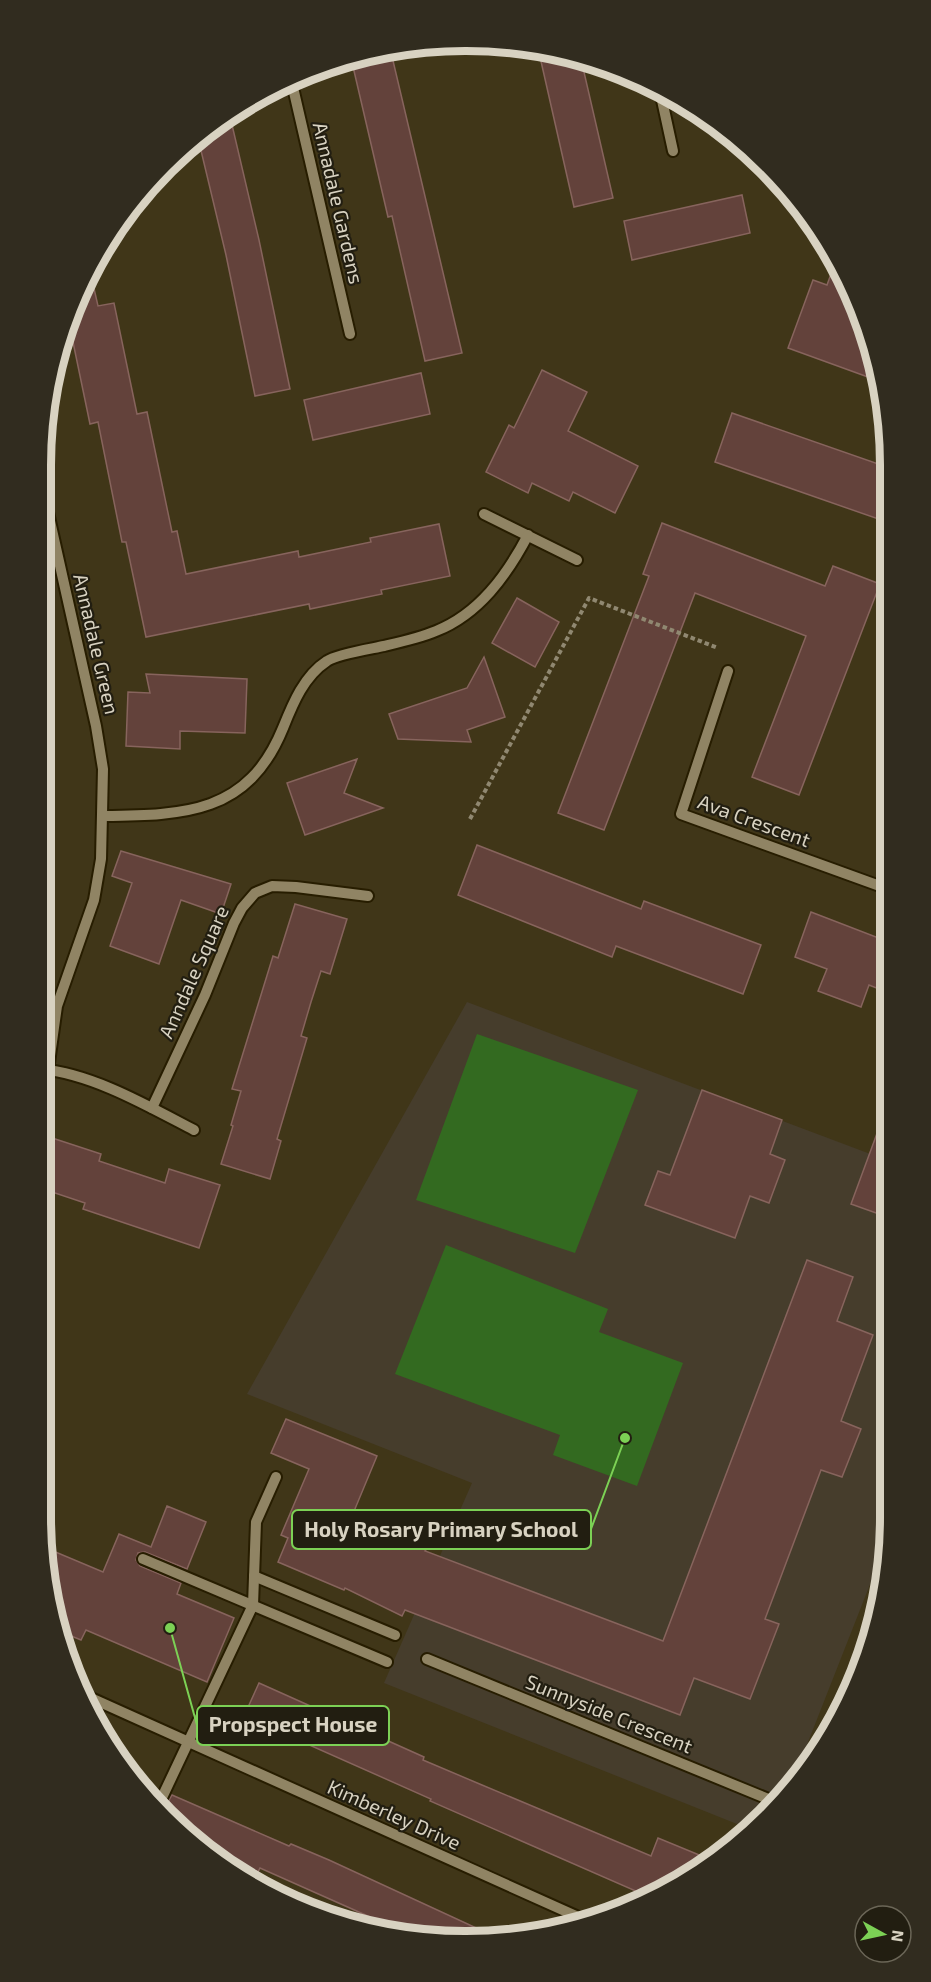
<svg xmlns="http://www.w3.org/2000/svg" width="931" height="1982" viewBox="0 0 931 1982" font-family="'Exo 2',sans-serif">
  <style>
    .education { fill: #463d2c }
    .green { fill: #336a20 }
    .building { fill: #63423b; stroke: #87645d; stroke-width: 1.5 }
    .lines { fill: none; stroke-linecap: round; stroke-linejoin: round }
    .minor-casing { stroke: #271d00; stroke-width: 14 }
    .path { stroke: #908871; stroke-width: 4; stroke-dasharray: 4.5 3; stroke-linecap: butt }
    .minor { stroke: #908464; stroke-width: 10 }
    .labels { text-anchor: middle; stroke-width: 4.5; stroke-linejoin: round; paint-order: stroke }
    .street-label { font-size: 20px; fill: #d8d2c1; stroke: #221e11 }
    .rim { fill: none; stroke: #d8d2c1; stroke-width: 8 }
    .leader { fill: none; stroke: #7cd155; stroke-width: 2 }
    .callout-dot { fill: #7cd155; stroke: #221e11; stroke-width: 2 }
    .callout { fill: #221e11; stroke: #7cd155; stroke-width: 2 }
    .callout-label { font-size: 21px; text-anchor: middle; font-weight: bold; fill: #d8d2c1 }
  </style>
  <rect width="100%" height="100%" fill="#403618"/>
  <path class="education" d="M467,1002L889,1161L890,1517L889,1536L788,1793L785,1797L747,1828L384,1683L472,1483L247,1394Z"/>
  <g class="green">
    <path d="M477,1034L638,1090L575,1253L416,1200Z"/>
    <path d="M446,1245L608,1309L599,1332L683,1363L637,1486L553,1455L560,1435L395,1374Z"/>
  </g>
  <g class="building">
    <path d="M390,48L462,353L425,361L392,216L388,217L351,58Z"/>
    <path d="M538,48L548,49L581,59L613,198L574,207Z"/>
    <path d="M229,112L259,240L290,389L255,396L226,255L198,138Z"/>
    <path d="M742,195L750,233L632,260L624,221Z"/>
    <path d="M835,263L858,303L879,381L788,348L813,280L827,285Z"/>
    <path d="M90,271L98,306L114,303L137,414L147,412L172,532L177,531L186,574L298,551L299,557L371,542L370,538L439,524L450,576L381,590L382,594L310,609L309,604L146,637L126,542H122L98,422L90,424L68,318L73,303Z"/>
    <path d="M542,370L587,392L568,431L638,466L615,513L573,492L569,501L532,483L528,493L486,472L509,425L514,428Z"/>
    <path d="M421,373L430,414L313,440L304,400Z"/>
    <path d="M732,413L887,467V522L715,462Z"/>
    <path d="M662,523L825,586L833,566L880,584L799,795L752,777L806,636L695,593L604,830L558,813L649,576L643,574Z"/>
    <path d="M517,598L559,622L535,667L492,643Z"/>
    <path d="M484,657L505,717L467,730L471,742L398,739L389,714L467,688Z"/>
    <path d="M146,674L247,679L245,733L180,731V749L126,746L128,692L150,693Z"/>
    <path d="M357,759L344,793L383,808L305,835L287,783Z"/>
    <path d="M477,845L641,909L644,901L761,945L743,994L616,946L612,957L458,895Z"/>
    <path d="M121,851L231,884L221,914L181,900L159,964L110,946L132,883L112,876Z"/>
    <path d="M295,904L347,919L330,974L321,971L311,1002L301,1036L307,1038L277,1139L281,1141L270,1179L221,1164L233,1126L231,1125L241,1091L232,1089L273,956L278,958Z"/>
    <path d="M811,912L889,942V993L869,985L861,1007L818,991L827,969L795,957Z"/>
    <path d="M702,1090L782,1120L770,1154L785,1160L769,1203L750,1196L735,1238L645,1205L658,1171L670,1175Z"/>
    <path d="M886,1109L889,1110L890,1218L851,1204Z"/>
    <path d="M40,1134L101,1154L99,1161L165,1183L169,1169L220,1185L199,1248L83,1209L85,1203L40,1188Z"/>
    <path d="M807,1260L853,1277L837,1321L873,1335L841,1421L861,1429L842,1477L821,1470L765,1619L779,1624L750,1699L694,1678L680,1715L405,1610L402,1616L345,1588L344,1590L278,1562L288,1538L281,1535L309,1469L271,1453L286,1419L377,1456L352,1516L427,1548L425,1551L663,1641Z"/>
    <path d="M167,1506L206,1522L187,1569L145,1552L138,1553L136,1560L140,1566L181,1583L177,1594L234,1618L207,1682L86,1630L81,1640L59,1631L46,1548L103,1572L119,1534L151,1547Z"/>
    <path d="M259,1683L424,1757L423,1760L482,1785L651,1856L658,1838L709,1859L678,1885L647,1896L430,1801L431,1799L244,1716Z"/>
    <path d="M172,1795L289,1846L291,1844L329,1860L498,1938L465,1941L383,1933L366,1927L370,1917L260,1868L258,1872L214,1853L163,1811Z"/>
  </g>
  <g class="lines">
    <defs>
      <g id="minor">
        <path d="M291,79L350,334"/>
        <path d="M660,91L673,151"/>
        <path d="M41,481L96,726L103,769L101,859L94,900L57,1006L48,1070"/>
        <path d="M484,514L577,560"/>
        <path d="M728,671L681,814L888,889"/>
        <path d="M103,816C185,815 248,814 283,728C293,703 304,676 327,661C337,654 370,649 384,646C401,642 419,638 436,631C479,614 507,575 528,535"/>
        <path d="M41,1069C93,1074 148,1106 194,1130"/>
        <path d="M152,1108L205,995L234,923L242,908L255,893L272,886L296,887L368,896"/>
        <path d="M143,1559L387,1662"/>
        <path d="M254,1576L395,1635"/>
        <path d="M427,1659L778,1803"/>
        <path d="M82,1694L585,1920"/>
        <path d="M158,1806L253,1605L256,1522L276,1477"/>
      </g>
    </defs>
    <use href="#minor" class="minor-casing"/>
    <path class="path" d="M470,819L589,598L718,648"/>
    <use href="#minor" class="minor"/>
  </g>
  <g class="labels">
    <g class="street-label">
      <text transform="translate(338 203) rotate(77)" y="7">Annadale Gardens</text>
      <text transform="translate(96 644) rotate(77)" y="7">Annadale Green</text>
      <text transform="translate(754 821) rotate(20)" y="7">Ava Crescent</text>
      <text transform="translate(194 972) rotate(-66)" y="7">Anndale Square</text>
      <text transform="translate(609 1714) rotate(22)" y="7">Sunnyside Crescent</text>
      <text transform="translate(394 1815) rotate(24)" y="7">Kimberley Drive</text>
    </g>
  </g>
  <path d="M0 0H931V1982H0ZM465 51H466A414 414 0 0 1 880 465V1517A414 414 0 0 1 466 1931H465A414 414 0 0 1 51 1517V465A414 414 0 0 1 465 51Z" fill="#312c1f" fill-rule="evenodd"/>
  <path class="rim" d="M465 51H466A414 414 0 0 1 880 465V1517A414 414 0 0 1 466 1931H465A414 414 0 0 1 51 1517V465A414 414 0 0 1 465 51Z"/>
  <path class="leader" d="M625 1438L591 1529M170 1628L197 1725"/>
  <g class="callout-dot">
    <circle cx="625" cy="1438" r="6"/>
    <circle cx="170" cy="1628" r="6"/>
  </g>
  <g class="callout">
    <rect x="292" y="1510" width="299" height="39" rx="6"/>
    <rect x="197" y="1706" width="192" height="39" rx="6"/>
  </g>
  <g class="callout-label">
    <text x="441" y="1537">Holy Rosary Primary School</text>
    <text x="293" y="1732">Propspect House</text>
  </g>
  <g transform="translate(883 1934) rotate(98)"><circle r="28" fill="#221e11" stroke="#6b6657" stroke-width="1.5"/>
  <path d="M0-4.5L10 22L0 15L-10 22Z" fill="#7cd155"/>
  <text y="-9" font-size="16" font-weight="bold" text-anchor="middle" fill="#d8d2c1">N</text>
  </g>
</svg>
